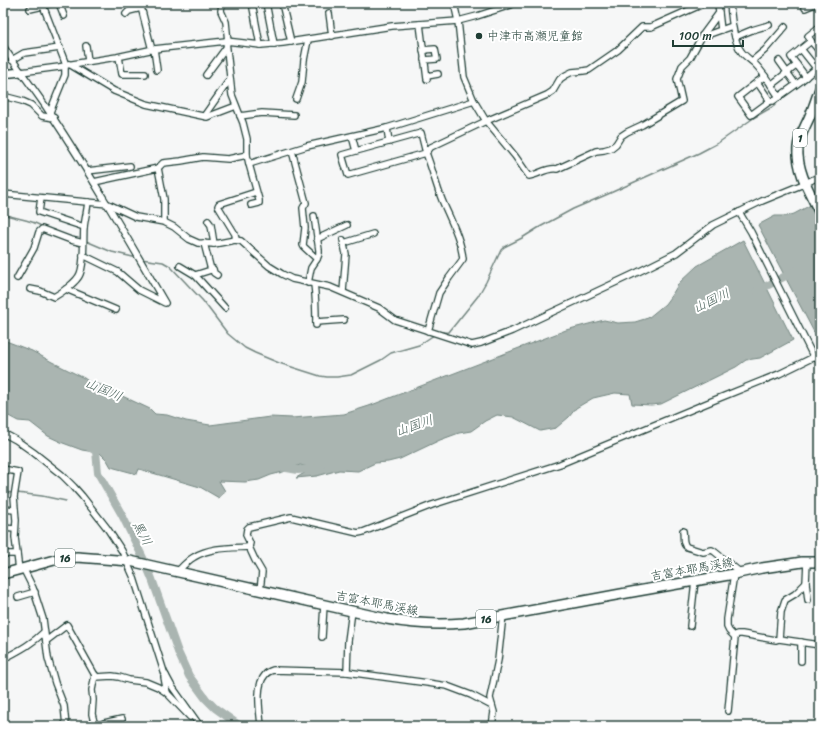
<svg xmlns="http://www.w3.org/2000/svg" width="823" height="729" viewBox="0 0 823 729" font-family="Sriracha,'Klee One',sans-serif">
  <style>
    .water { fill: #aab5b1; stroke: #72857f }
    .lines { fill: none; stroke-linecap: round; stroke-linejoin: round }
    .stream { stroke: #72857f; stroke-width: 1.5 }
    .river { stroke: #aab5b1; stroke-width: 8 }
    .minor-casing { stroke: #1f3d34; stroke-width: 8 }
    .tertiary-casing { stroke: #1f3d34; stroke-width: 10 }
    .primary-casing { stroke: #1f3d34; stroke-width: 12 }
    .minor { stroke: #fff; stroke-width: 5.5 }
    .tertiary { stroke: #fff; stroke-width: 7 }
    .primary { stroke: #fff; stroke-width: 9 }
    .poi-dot { fill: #1f3d34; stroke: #fff; stroke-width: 1.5 }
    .labels { text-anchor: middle; stroke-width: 4; stroke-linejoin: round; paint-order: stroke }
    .shield { fill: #fff; stroke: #627771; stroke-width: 1 }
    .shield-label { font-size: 11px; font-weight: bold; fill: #1f3d34 }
    .poi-label { font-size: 12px; fill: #1f3d34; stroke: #fff; text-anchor: start }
    .street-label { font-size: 12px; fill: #1f3d34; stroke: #fff }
    .water-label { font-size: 13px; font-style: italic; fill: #49615a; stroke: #fff }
  </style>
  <rect width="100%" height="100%" fill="#f6f7f7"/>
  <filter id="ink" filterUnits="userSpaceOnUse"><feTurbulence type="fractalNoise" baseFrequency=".025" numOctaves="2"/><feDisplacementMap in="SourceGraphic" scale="8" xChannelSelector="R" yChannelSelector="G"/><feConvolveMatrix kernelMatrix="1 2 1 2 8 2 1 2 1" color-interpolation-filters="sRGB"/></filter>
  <g filter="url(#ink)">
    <g class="water">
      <path d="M820,200V333L816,336L758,225L775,216H787L794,214Z"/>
      <path d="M743,240L793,340L760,358L746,360L736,367L661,404L651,405L632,404L630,394L615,393L593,398L576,408L569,417L556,428L540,431L513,417L497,415L485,421L471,431L459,433L440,440L400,459L388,462L375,463L358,471L339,470L317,476L296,478L313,468L300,465L283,472L271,475L259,480L245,482L219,481L225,491L219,498L200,487L139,469L137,474L111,467L107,460L100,453L82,450L63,443L48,436L30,422L18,421L3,413V337L6,341L32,351L52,362L84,378L91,383L106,386L118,394L150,409L155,414L167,415L186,421L210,425L270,417L292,418L344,414L369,406L566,330L604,320L618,323L635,322L648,318L665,304L673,293L679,283L697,266Z"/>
    </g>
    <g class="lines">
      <g class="stream">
        <path d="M816,65L820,60"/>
        <path d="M3,214C17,219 31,219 43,227"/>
        <path d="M86,241L112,252L137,258"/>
        <path d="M141,259L163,262L170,266L203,301L228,334L245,348L255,353L279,363L320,376L327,377H337L351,375L381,360L391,353L419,345L434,335"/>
        <path d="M439,333C443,331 445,333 449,332L478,296L486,282L501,250L504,247L522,238L538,228L573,209L608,194L699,153L718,143L755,117L774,106L783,97"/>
        <path d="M3,492L13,493"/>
        <path d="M17,493L42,496L66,501"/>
      </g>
      <g class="river">
        <path d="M757,291L795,271"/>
        <path d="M89,447L96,451L98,473L122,515L144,560L152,579L178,652L189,676L206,699L215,708L240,726"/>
        <path d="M281,467L298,470L321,468"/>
      </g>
      <defs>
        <g id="minor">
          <path d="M42,3L66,65"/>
          <path d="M59,3L64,16"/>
          <path d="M140,3L152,50"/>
          <path d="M222,3L221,11L226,22L228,42"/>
          <path d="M252,3L260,45"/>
          <path d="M266,3L274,44"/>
          <path d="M282,3L291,42"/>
          <path d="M454,3L458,21L464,77L474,101L486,121L515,156L529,176C538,175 547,167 557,169L596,151L604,150L611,148L616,144L621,136L627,132L642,125L682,101L677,79L679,74L682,66L690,58L702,36L719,13L718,3"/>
          <path d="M730,3C731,16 733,41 741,51C744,56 751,60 755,64C764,73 771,85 779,97"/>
          <path d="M42,5L52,3"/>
          <path d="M805,8L817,3"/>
          <path d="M30,9L43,6"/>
          <path d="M329,13L332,36"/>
          <path d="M719,13L721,30"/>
          <path d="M126,14L129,11L141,8"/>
          <path d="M420,24L427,79"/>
          <path d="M702,36L707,35L732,26"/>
          <path d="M735,37L752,30L769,25"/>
          <path d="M226,41L232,95L243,123L247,139V155L249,164L307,146L387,128L474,101"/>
          <path d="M811,41L820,52"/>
          <path d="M3,46C18,69 35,90 50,113C91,175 128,239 165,303L139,290L118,272L83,255"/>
          <path d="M86,46L88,61"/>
          <path d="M154,49L157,70"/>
          <path d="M801,49L816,68"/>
          <path d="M423,50L435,49L437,59L424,60"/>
          <path d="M119,57L122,74H145"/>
          <path d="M12,60L24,53L60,48"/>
          <path d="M752,61L765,50L785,27"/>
          <path d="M779,61L794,82"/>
          <path d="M69,64L114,91L146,104L207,117L236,106"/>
          <path d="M21,72L59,67L65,66L66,65L117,57L154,49L226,41L261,45L283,43L392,26L458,21L477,16L511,5L513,3"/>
          <path d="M206,75L226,48"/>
          <path d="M427,76L438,74"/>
          <path d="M765,76L738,97L751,115L770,101H773L801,81L820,65"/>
          <path d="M806,77L791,57L811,41L808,36L818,28L820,31"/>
          <path d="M757,82L770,101"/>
          <path d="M771,85L797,65"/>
          <path d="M3,96L22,101L31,105L42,116L54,118"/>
          <path d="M296,99L302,82L304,60L308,40"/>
          <path d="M50,112L65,75V66"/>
          <path d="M204,116L230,79"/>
          <path d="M240,116L262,113L294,115"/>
          <path d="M387,128L389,142"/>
          <path d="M352,136L356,151L342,155L348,175L426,153L421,133L356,151"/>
          <path d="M292,151L306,203L303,208L305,228L303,245L304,247L317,259L311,268L308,283"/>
          <path d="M249,164L259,200V203L251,205"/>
          <path d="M158,168L163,163L181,161L203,157L228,159L247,155"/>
          <path d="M87,171L130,166"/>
          <path d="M94,182L158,168L164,199V222"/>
          <path d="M3,194L108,204L136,217L164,222L174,227L189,239L198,243L214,244L235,240L241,241L269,266L282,274L292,279L330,287L379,308L395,320L472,345L481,343L512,331L638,272L676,253L713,225L762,201L806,183L820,176"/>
          <path d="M41,198L39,212L84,227"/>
          <path d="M739,212L751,232L814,358"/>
          <path d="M314,216L319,250V254L317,259"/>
          <path d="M208,221L211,225L214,244"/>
          <path d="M317,239L347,225"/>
          <path d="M236,240L235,234L218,206L219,204L256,192"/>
          <path d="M343,240L346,254L343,292"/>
          <path d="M204,243L211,270L195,275L225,308"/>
          <path d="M344,243L373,234"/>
          <path d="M180,266L195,275"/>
          <path d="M211,270L213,269L214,273L217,275"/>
          <path d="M17,278L34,248L39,232L42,229L71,240L83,243"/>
          <path d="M314,284C316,298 316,311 316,325"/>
          <path d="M30,289L40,291L54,297C61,293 77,282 80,274C85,262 83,241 84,227C85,219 87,211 88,202"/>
          <path d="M66,289L116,310"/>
          <path d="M316,322L344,320"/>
          <path d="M428,331L439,293L449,278L463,259C461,239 450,219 442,200C436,185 432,168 426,153L431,147L486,121L547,95L553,91L560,79L566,75L572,72L583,71L589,70L618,50L642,27H651L705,3"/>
          <path d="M3,433L16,440L33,452L62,475L74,487L82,496L107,528L122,551L134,578L164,672L171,685L200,726"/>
          <path d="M3,469L18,472L14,497L16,520L15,537L17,554"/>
          <path d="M3,509L15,510"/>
          <path d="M3,528L15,529"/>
          <path d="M683,531C684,537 682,544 687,547L703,552L712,550L715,552L741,573"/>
          <path d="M249,547L250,543L246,535L247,529L249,527L291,517L358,533L363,532L432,505L560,464L712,401L779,374L820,354"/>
          <path d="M3,554H17L19,570"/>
          <path d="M807,562L806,583L795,594L785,600L781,612L779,639L820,645"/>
          <path d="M23,568L33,588L43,619L48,658L55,683L64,706L66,726"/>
          <path d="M177,572C182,567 187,561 194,557C210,547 231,548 249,547L255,560L262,572L260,591"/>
          <path d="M734,574L727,619V627L729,631L735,637"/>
          <path d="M806,583L808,600"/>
          <path d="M18,597L35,592"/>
          <path d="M690,626L695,581"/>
          <path d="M322,637L324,605"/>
          <path d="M46,641L67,625L96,677L112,676L119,677L129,680L146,682L158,687L167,693L190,717"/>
          <path d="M3,659C18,651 32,644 44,632"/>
          <path d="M801,661V642"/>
          <path d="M347,672L348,641L352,611"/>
          <path d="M95,675L92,690L93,700L92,714L94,722L97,726"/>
          <path d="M166,676L164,677L167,693"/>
          <path d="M728,711L735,637L737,634H742L776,640L779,639"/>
          <path d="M99,726L104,723L122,719"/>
          <path d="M261,726C260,712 255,686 265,675C267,672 270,671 273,670L347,672L428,683L447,686L471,695L492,706"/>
          <path d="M492,726L494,712L490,698L498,660L503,615"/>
        </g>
        <path id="tertiary" d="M3,74L21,72"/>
        <g id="primary">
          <path d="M820,89C816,99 813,109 809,118C805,127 799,137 798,147C796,170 810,193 820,213"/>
          <path d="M3,574L58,559L77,557L130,561L387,619C413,624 438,625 464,623L632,592L734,574L762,568L796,563L802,562H820"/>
        </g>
      </defs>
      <use href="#minor" class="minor-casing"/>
      <use href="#tertiary" class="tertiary-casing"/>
      <use href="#primary" class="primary-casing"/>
      <use href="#minor" class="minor"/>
      <use href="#tertiary" class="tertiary"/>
      <use href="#primary" class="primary"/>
    </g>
  </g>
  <circle class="poi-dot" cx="479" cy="36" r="4"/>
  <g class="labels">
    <g class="shield">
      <rect x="793" y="129" width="14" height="18" rx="3"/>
      <rect x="55" y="549" width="20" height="18" rx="3"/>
      <rect x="476" y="610" width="20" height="18" rx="3"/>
    </g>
    <g class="shield-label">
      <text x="800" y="142">1</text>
      <text x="65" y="562">16</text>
      <text x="486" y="623">16</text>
    </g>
    <g class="poi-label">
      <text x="487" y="40">中津市高瀬児童館</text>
    </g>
    <g class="street-label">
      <text transform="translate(692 569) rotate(-10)" y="4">吉富本耶馬渓線</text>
      <text transform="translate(377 603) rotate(11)" y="4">吉富本耶馬渓線</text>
    </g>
    <g class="water-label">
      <text transform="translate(711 300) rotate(-26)" y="5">山国川</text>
      <text transform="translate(104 389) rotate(23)" y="5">山国川</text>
      <text transform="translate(414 425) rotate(-19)" y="5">山国川</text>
      <text transform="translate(143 533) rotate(62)" y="5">黒川</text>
    </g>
  </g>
  <rect width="823" height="729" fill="none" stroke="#fff" stroke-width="16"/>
  <rect x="8" y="8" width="807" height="713" fill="none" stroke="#1f3d34" stroke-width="1.5" filter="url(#ink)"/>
  <path d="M673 40v6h70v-6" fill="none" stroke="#1f3d34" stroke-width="2"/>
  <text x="679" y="40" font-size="12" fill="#1f3d34" stroke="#ffffff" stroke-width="3" paint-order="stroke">100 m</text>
</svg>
